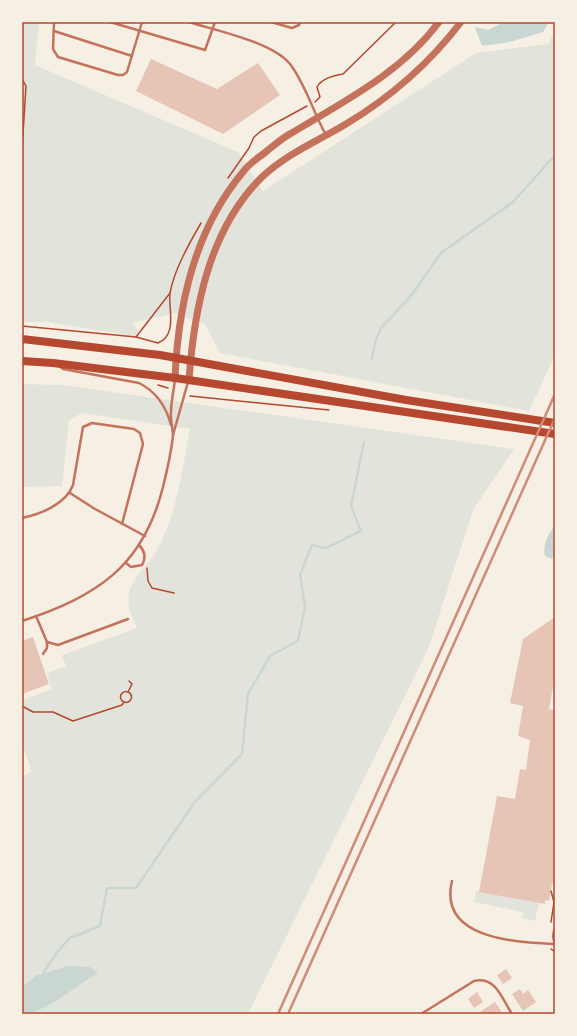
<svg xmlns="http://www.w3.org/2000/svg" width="577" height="1036" viewBox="0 0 577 1036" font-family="Spectral,serif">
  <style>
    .green { fill: #e2e4dc }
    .water { fill: #c9d6d2 }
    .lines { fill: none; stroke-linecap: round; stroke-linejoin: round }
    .stream { stroke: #c9d6d2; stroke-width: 2.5 }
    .building { fill: #e6c5b7 }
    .path { stroke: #b5482f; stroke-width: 1.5 }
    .service { stroke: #c5725c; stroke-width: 2.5 }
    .tertiary { stroke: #c5725c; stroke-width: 7 }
    .secondary { stroke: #b5482f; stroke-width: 8 }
    .rail { stroke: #cf8b77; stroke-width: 2.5 }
    .neatline { fill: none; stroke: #b5482f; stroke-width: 1.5 }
  </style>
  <rect width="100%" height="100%" fill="#f6efe4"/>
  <g class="green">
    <path d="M22,22H39L35,65L238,152L263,191L476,53L548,44L555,30V355L529,411L220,353L205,324L175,313L133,323L141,337L48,322H22Z"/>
    <path d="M22,384L63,385L514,449L474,508L428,649L248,1014H30L61,998L98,973L68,966L37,975L22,987V776L32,772L22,743V704L25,699L52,689L47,673L66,666L62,655L137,628C133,618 126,605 129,593C133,576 149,565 157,550C177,513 182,470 190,429L82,413L69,420L62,486L22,487Z"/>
    <path d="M476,891L539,902L535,921L522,918L523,912L474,902Z"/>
  </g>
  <g class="water">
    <path d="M504,22H549L543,32L510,42L482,46L475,27L488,30Z"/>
    <path d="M555,526V559L549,558L545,556C542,546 548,533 555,526Z"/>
    <path d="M68,966L90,967L98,973C79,984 44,1014 22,1014V987L37,975Z"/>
  </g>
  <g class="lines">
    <g class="stream">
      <path d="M372,359L375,342L381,328L410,297L441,253L513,202L555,155"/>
      <path d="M43,973L58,951L70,938L100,926L107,888H136L194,803L242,754L248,694L270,656L298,641L305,607L300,575L312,545L326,548L361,531L351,506L364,442"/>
    </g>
  </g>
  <g class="building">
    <path d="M151,59L217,89L258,63L280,95L223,134L136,91Z"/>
    <path d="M555,617V676L549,709L555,710V885L552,884L549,901L545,900V904L479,892L497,796L515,799L520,769L526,770L530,740L518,736L523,706L510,703L523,639Z"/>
    <path d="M33,637L49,684L22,694V641Z"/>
    <path d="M506,969L512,978L503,984L497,975Z"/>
    <path d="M520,989L523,994L528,990L536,1002L523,1011L512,994Z"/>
    <path d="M477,992L483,1002L474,1008L468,999Z"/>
    <path d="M495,1002L503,1014H481L480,1012Z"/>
  </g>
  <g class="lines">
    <g class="path">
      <path d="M22,79L26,86L22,150"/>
      <path d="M315,102L320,97L317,87C321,79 334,75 343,74L396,22"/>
      <path d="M228,178L249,148L254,137L261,131L307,106"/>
      <path d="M22,239V250"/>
      <path d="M22,326L136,337L158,343C178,335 168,308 170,293C174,270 190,242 201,223"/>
      <path d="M136,337L170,293"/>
      <path d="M158,385L168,388"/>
      <path d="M190,396L329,410"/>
      <path d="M147,568L148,581L152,588L174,593"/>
      <circle cx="126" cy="697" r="5.5"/>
      <path d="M128,692L132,684L129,681"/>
      <path d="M22,706L33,712H53L73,721L122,705L124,702"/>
      <path d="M551,891L554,902L551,922"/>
      <path d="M551,949L555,952"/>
    </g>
    <g class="service">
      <path d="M54,22L53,49L58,57L118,75H123L127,72L142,22"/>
      <path d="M110,22L205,50L215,22"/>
      <path d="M189,22C217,31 272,42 290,64C306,85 313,112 326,135"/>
      <path d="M271,22L292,28L299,25L300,22"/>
      <path d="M54,31L132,56"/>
      <path d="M59,366L63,369L139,383C157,392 166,406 171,425"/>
      <path d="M173,435L188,382"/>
      <path d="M70,493L95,509L145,536"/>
      <path d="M22,518C41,514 66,504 73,485L83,427L92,423L134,429L140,433L143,444L122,524"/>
      <path d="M126,563L131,567L142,565C146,558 145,551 139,545"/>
      <path d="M36,616L47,642L58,645L128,619"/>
      <path d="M22,621C97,596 143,567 163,487C167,471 171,453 173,436C173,428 170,420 171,412C171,401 174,390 175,379"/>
      <path d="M43,654L47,648V642"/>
      <path d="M452,881C438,939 515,942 554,944"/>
      <path d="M555,945L553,936L555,926"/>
      <path d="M421,1014L474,981C496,976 502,999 512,1014"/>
    </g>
    <g class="tertiary">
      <path d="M175,378C178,305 195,229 243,172C249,163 260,157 268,150C275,145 282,138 290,134C343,102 401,73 439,22"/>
      <path d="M189,380C194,309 209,229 262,177C286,154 318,141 346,124C391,97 429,64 461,22"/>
    </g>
    <g class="secondary">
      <path d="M22,339L160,355L406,400L555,423"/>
      <path d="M22,361L53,363L175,378L555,434"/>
    </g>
    <g class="rail">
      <path d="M278,1014L555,394"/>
      <path d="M288,1014L555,418"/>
    </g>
  </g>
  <rect width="577" height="1036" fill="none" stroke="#f6efe4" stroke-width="46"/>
  <rect x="23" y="23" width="531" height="990" class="neatline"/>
</svg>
